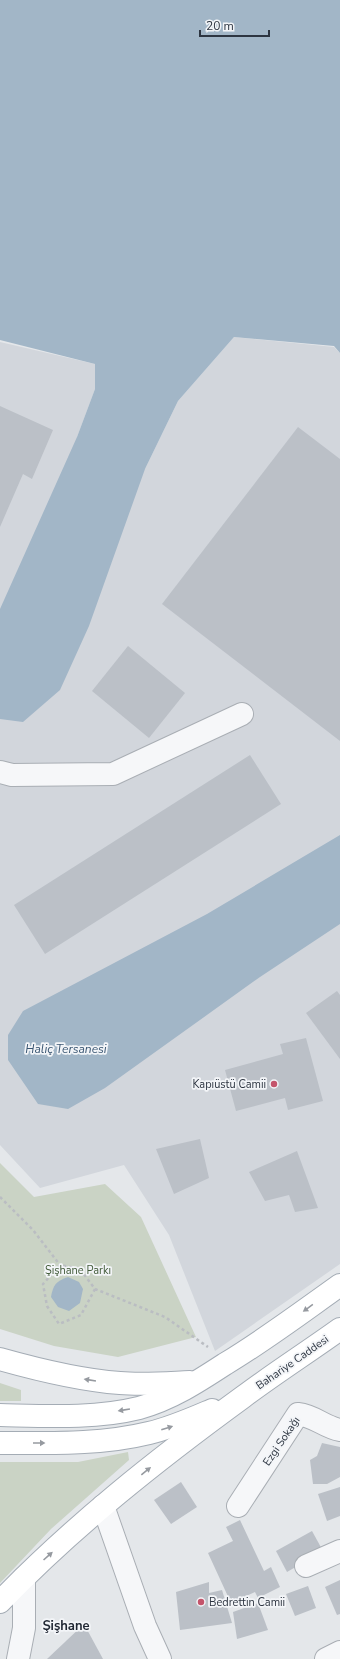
<svg xmlns="http://www.w3.org/2000/svg" width="340" height="1659" viewBox="0 0 340 1659" font-family="'Nunito Sans',sans-serif">
  <style>
    .built { fill: #d2d6dc }
    .green { fill: #cad3c5 }
    .water { fill: #a2b6c7 }
    .building { fill: #bbc0c7 }
    .lines { fill: none; stroke-linecap: round; stroke-linejoin: round }
    .minor-casing { stroke: #a9aeb4; stroke-width: 24 }
    .major-casing { stroke: #a4acb5; stroke-width: 24 }
    .path { stroke: #babdc2; stroke-width: 2.5; stroke-dasharray: 3 3; stroke-linecap: butt }
    .minor { stroke: #f6f7f9; stroke-width: 22 }
    .major { stroke: #fff; stroke-width: 22 }
    .oneway { fill: #969aa0 }
    .poi-dot { fill: #c4546b; stroke: #f3f5f8; stroke-width: 1.5 }
    .labels { text-anchor: middle; stroke-width: 3.5; stroke-linejoin: round; paint-order: stroke }
    .poi-label { font-size: 11px; fill: #2d3541; stroke: #f3f5f8; text-anchor: end }
    .park-label { font-size: 11px; fill: #435c3b; stroke: #f3f5f8 }
    .street-label { font-size: 11px; fill: #2d3541; stroke: #f3f5f8 }
    .water-label { font-size: 12px; font-style: italic; fill: #3a5672; stroke: #f3f5f8 }
    .quarter-label { font-size: 13px; font-weight: bold; fill: #1f2632; stroke: #f3f5f8 }
  </style>
  <rect width="100%" height="100%" fill="#e4e7ea"/>
  <path class="built" d="M234,337L334,347L340,353V1264L215,1351L169,1235L124,1165L40,1188L0,1145V342L95,364V389L77,437L145,469L178,401Z"/>
  <g class="green">
    <path d="M0,1163L34,1197L105,1184L141,1217L196,1337L118,1357L54,1346L0,1329Z"/>
    <path d="M0,1383L21,1390V1401H0Z"/>
    <path d="M128,1452L129,1460L51,1529L0,1583V1462H78Z"/>
  </g>
  <g class="water">
    <path d="M0,0H340V353L334,346L234,337L178,401L145,469L89,626L60,690L23,722L0,719V609L77,437L95,389V364L0,340Z"/>
    <path d="M340,835V924L260,977L105,1088L68,1109L38,1104L8,1060V1035L23,1011L207,914Z"/>
    <path d="M68,1277L79,1282L83,1289L80,1303L69,1311L58,1307L51,1297C53,1285 56,1281 68,1277Z"/>
  </g>
  <g class="building">
    <path d="M0,406L53,430L32,479L23,474L0,527Z"/>
    <path d="M298,427L340,459V741L162,604Z"/>
    <path d="M128,646L185,693L149,738L92,691Z"/>
    <path d="M250,755L281,804L45,954L14,905Z"/>
    <path d="M337,991L340,995V1059L306,1013Z"/>
    <path d="M306,1038L323,1101L288,1110L285,1098L236,1111L225,1070L283,1054L280,1044Z"/>
    <path d="M200,1139L209,1178L174,1194L156,1149Z"/>
    <path d="M297,1151L318,1208L295,1212L289,1195L265,1201L249,1172Z"/>
    <path d="M322,1443L340,1447V1477L327,1484H313L310,1460L317,1456Z"/>
    <path d="M181,1482L197,1507L171,1524L154,1500Z"/>
    <path d="M340,1487V1516L327,1521L318,1494Z"/>
    <path d="M240,1520L264,1571L271,1567L280,1587L258,1598L255,1592L231,1603L208,1553L233,1541L226,1527Z"/>
    <path d="M312,1531L323,1551L287,1572L276,1551Z"/>
    <path d="M340,1580V1614L337,1615L325,1587Z"/>
    <path d="M209,1582V1593L222,1590L232,1623L180,1630L176,1592Z"/>
    <path d="M308,1586L316,1608L295,1616L286,1594Z"/>
    <path d="M258,1603L268,1630L237,1639L233,1612Z"/>
    <path d="M84,1624L103,1659H47Z"/>
  </g>
  <g class="lines">
    <defs>
      <g id="minor">
        <path d="M0,772L12,775L113,774L242,714"/>
        <path d="M103,1506L145,1626L160,1659"/>
        <path d="M238,1506L298,1414C315,1416 324,1427 340,1430"/>
        <path d="M306,1566L340,1551"/>
        <path d="M18,1659L24,1628V1578"/>
        <path d="M326,1659L340,1652"/>
      </g>
      <g id="major">
        <path d="M0,1359C39,1370 79,1380 120,1383C143,1385 167,1383 190,1382"/>
        <path d="M0,1415C45,1416 95,1419 139,1408C170,1400 199,1381 225,1364C265,1340 302,1312 340,1285"/>
        <path d="M0,1443C49,1443 100,1445 149,1433C171,1428 191,1419 212,1410"/>
        <path d="M0,1602C73,1526 158,1459 243,1397C275,1373 308,1352 340,1329"/>
      </g>
    </defs>
    <use href="#minor" class="minor-casing"/>
    <use href="#major" class="major-casing"/>
    <g class="path">
      <path d="M0,1197L33,1230L60,1265"/>
      <path d="M95,1289L81,1315L59,1324L47,1306L43,1284L60,1265L80,1269L95,1289L165,1317L208,1347"/>
    </g>
    <use href="#minor" class="minor"/>
    <use href="#major" class="major"/>
  </g>
  <defs><path id="oneway-solid" d="M-6-.8H1V-3.2L6.5 0L1 3.2V.8H-6Z"/></defs>
  <g class="oneway">
    <use href="#oneway-solid" transform="translate(308 1308) rotate(144)"/>
    <use href="#oneway-solid" transform="translate(90 1380) rotate(-171)"/>
    <use href="#oneway-solid" transform="translate(124 1410) rotate(171)"/>
    <use href="#oneway-solid" transform="translate(167 1428) rotate(-18)"/>
    <use href="#oneway-solid" transform="translate(39 1443)"/>
    <use href="#oneway-solid" transform="translate(146 1471) rotate(-39)"/>
    <use href="#oneway-solid" transform="translate(48 1556) rotate(-42)"/>
  </g>
  <g class="poi-dot">
    <circle cx="274" cy="1084" r="4"/>
    <circle cx="201" cy="1602" r="4"/>
  </g>
  <g class="labels">
    <g class="poi-label">
      <text x="266" y="1088">Kapıüstü Camii</text>
      <text x="209" y="1606" text-anchor="start">Bedrettin Camii</text>
    </g>
    <g class="park-label">
      <text x="78" y="1274">Şişhane Parkı</text>
    </g>
    <g class="street-label">
      <text transform="translate(292 1362) rotate(-35)" y="4">Bahariye Caddesi</text>
      <text transform="translate(281 1441) rotate(-56)" y="4">Ezgi Sokağı</text>
    </g>
    <g class="water-label">
      <text x="66" y="1053">Haliç Tersanesi</text>
    </g>
    <g class="quarter-label">
      <text x="66" y="1630">Şişhane</text>
    </g>
  </g>
  <path d="M200 30v6h69v-6" fill="none" stroke="#2d3541" stroke-width="2"/>
  <text x="206" y="30" font-size="12" fill="#2d3541" stroke="#f3f5f8" stroke-width="3" paint-order="stroke">20 m</text>
</svg>
